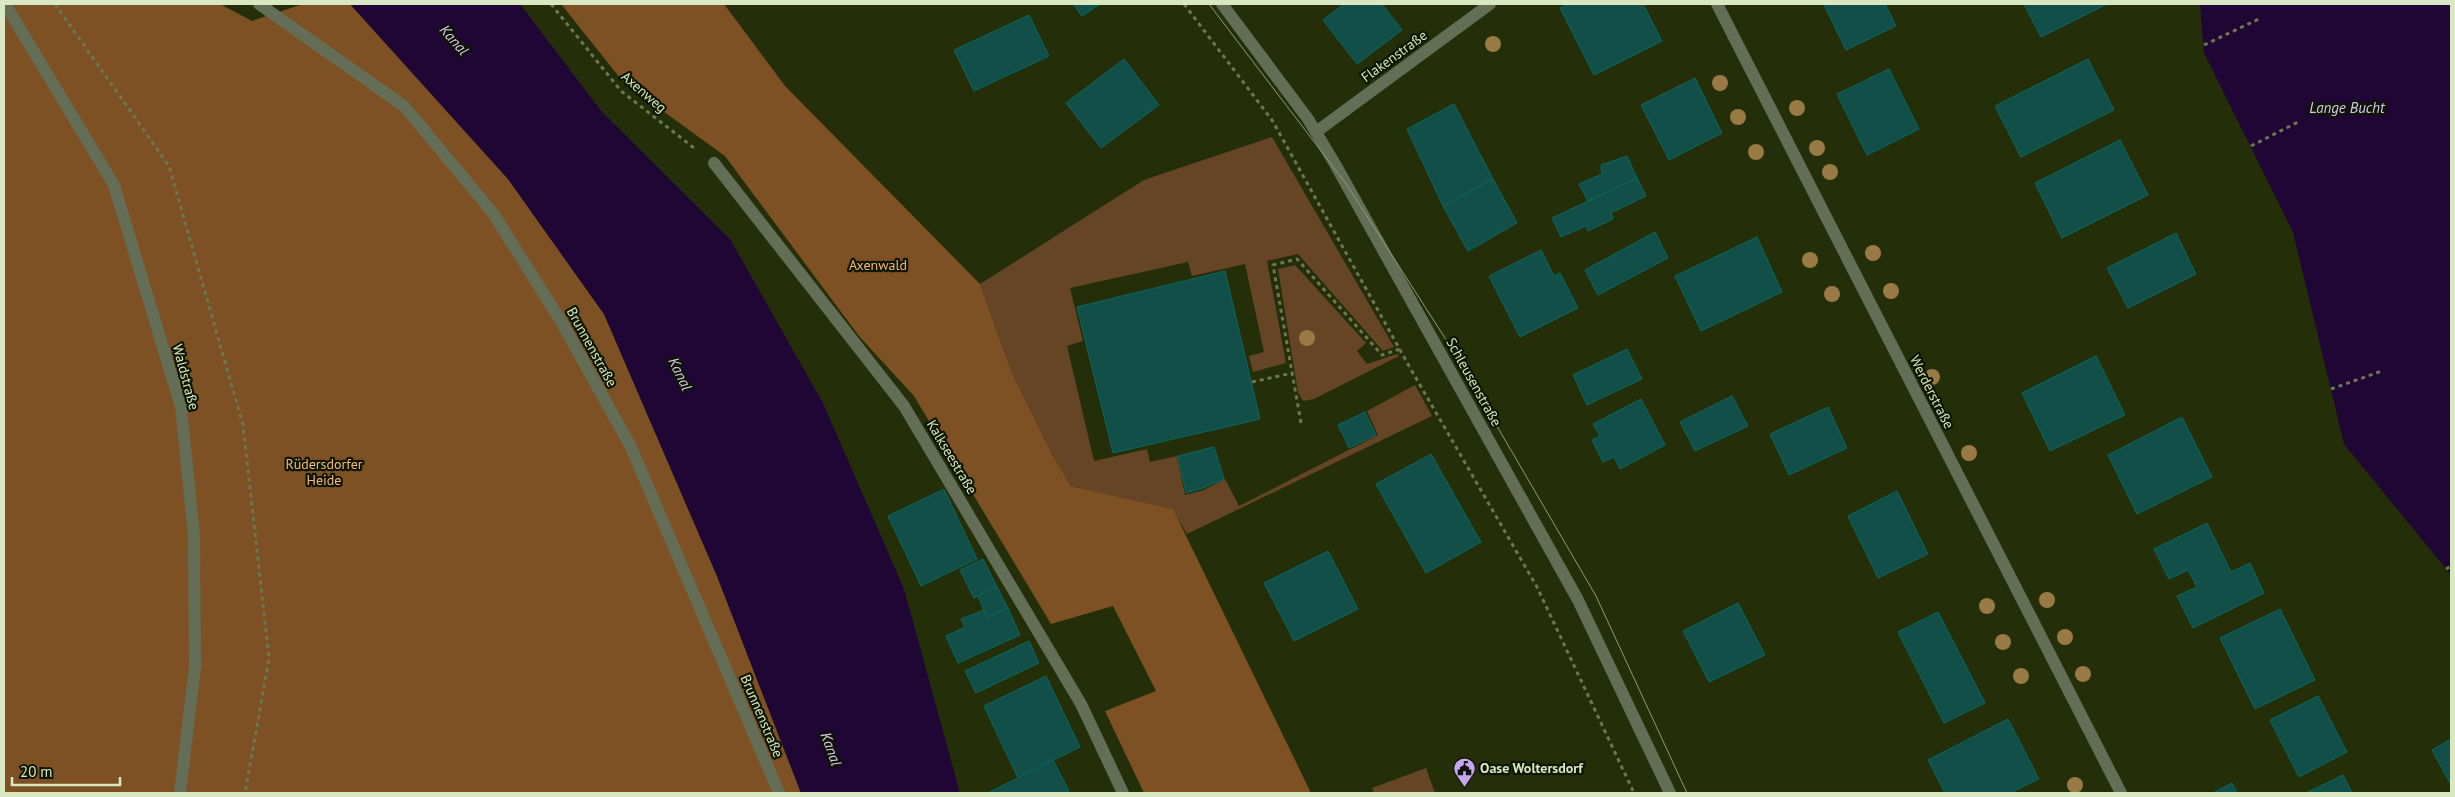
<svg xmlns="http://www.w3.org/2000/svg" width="2455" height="797" viewBox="0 0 2455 797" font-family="'PT Sans',sans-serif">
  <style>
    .green { fill: #654526 }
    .forest { fill: #7d5123 }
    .water { fill: #1f0634 }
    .building { fill: #124f48; stroke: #086960 }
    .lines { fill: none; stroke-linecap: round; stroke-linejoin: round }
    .path { stroke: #6c7853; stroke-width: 3; stroke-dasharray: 4 4; stroke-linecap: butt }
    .minor { stroke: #646d55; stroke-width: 12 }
    .tram { stroke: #8f9b77; stroke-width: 1 }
    .tree { fill: #9a7a44 }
    .labels { text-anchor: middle; stroke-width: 4.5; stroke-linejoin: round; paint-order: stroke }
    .street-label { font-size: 14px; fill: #d9e7c3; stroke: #0e1600 }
    .park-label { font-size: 14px; fill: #fbb775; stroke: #0e1600 }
    .poi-label { font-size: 14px; font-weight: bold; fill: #d9e7c3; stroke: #0e1600; text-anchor: start }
    .water-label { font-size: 15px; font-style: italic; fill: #dac6f6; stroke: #0e1600 }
  </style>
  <rect width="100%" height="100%" fill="#242f09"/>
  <g class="green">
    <path d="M1272,137L1394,347L1383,351L1298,254L1267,261L1286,363L1253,372L1249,356L1264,352L1245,264L1192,276L1188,262L1070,288L1083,341L1067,346L1094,461L1147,449L1150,462L1177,456L1185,495L1204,490L1225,479L1239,506L1378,435L1367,411L1415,385L1432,416L1187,534L1172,509L1071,486L1051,452L1012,373L980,284L1144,180Z"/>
    <path d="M1295,265L1366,343L1357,351L1367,364L1397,354L1399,356L1314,399L1303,401L1298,392L1278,269Z"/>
    <path d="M1426,768L1435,793H1374L1372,788Z"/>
  </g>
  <g class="forest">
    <path d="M4,4H220L252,21L303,4H350L508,179L604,314L717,576L801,793H4Z"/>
    <path d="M561,4H724L785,86L980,284L1012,373L1051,452L1071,486L1173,509L1311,793H1144L1105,711L1156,691L1113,606L1051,624L914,396L859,336L725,156L624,83Z"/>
  </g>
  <g class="water">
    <path d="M350,4H520L602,112L730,239L823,403L904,589L960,793H801L717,576L604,314L508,179Z"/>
    <path d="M2200,4H2451V575L2344,444L2293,232L2204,53Z"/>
  </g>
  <g class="building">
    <path d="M1073,4H1100L1082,16Z"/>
    <path d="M1344,4H1382L1402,30L1357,64L1323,20Z"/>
    <path d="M1569,4H1643L1662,41L1594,75L1560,8Z"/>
    <path d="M1827,4H1885L1896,26L1846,50L1824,5Z"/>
    <path d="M2024,4H2107L2041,37Z"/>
    <path d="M1029,15L1049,56L974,91L954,50Z"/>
    <path d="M1124,59L1159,105L1101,148L1066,103Z"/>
    <path d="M2088,59L2114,110L2021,157L1995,106Z"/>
    <path d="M1889,69L1919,129L1867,155L1837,94Z"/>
    <path d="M1695,78L1722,133L1669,160L1641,105Z"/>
    <path d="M1454,104L1493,179L1443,206L1407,129Z"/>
    <path d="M2120,140L2148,195L2062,238L2035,183Z"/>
    <path d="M1627,156L1637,178L1588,201L1579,184L1602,174L1601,165Z"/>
    <path d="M1637,178L1646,196L1611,213L1613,219L1588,231L1586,226L1561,237L1552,218Z"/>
    <path d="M1493,179L1517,223L1468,251L1443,206Z"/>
    <path d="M1655,232L1668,258L1598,295L1585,270Z"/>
    <path d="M2176,233L2196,274L2128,308L2107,268Z"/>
    <path d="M1757,237L1782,292L1701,331L1675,276Z"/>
    <path d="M1541,250L1554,276L1560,273L1578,308L1520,337L1489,276Z"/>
    <path d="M1225,271L1260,419L1113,453L1077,307Z"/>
    <path d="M1627,349L1642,379L1587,405L1573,375Z"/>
    <path d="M2096,356L2125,415L2050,451L2022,393Z"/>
    <path d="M1732,396L1748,426L1695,451L1680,422Z"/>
    <path d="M1641,399L1665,445L1620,469L1614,457L1603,462L1592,440L1600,436L1593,424Z"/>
    <path d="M1828,407L1847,448L1789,475L1770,434Z"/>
    <path d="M1365,412L1376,435L1349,448L1338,425Z"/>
    <path d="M2182,417L2212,477L2137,514L2108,455Z"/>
    <path d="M1214,447L1224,479L1203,488L1186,493L1178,456Z"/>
    <path d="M1431,454L1481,542L1426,573L1376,484Z"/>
    <path d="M944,489L977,559L921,586L888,516Z"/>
    <path d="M1897,491L1928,554L1878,578L1848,516Z"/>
    <path d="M2207,523L2231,572L2250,563L2264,593L2193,628L2177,596L2197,587L2188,570L2169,579L2154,549Z"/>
    <path d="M1328,551L1358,609L1294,641L1264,583Z"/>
    <path d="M983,559L997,587L974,598L960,570Z"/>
    <path d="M997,587L1008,608L987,617L978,596Z"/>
    <path d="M1738,603L1765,655L1709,682L1683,631Z"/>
    <path d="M1008,608L1020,635L958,663L946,636L965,627L961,619L984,610L987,617Z"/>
    <path d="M2280,609L2315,680L2255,709L2220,638Z"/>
    <path d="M1938,612L1985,703L1944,723L1898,632Z"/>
    <path d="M1029,641L1039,663L976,693L965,671Z"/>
    <path d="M1046,676L1080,747L1018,778L984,706Z"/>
    <path d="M2318,696L2347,752L2299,777L2270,720Z"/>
    <path d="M2008,719L2039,779L2010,793H1945L1928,760Z"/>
    <path d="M2451,739V785L2432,750Z"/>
    <path d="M1053,760L1069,791L1065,793H988Z"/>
    <path d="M2343,775L2352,793H2306Z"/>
    <path d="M2232,783L2237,793H2213Z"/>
  </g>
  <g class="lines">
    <g class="path">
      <path d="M55,4L169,166L243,425L269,659L245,793"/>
      <path d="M551,4L621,91L694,148"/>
      <path d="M1184,4L1272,120L1409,366L1537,587L1634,793"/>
      <path d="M2204,45L2261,18"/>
      <path d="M2251,146L2298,122"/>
      <path d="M1252,382L1292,373"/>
      <path d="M2331,389L2382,371"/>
      <path d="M1301,423L1273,265L1297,259L1382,355L1400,349"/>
      <path d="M2446,569L2451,566"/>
    </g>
    <g class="minor">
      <path d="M5,4L114,185L181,407L194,536L195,667L180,793"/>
      <path d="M259,4L404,106L493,213L562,323L631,447L779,793"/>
      <path d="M1222,4L1308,119L1335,164L1578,600L1670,793"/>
      <path d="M1717,4L2121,793"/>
      <path d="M1316,132L1490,4"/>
      <path d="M714,163L904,406L1081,704L1123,793"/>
    </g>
    <path class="tram" d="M1209,4L1347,185L1452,349L1596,596L1687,793"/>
  </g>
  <g class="tree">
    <circle cx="1493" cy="44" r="8"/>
    <circle cx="1720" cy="83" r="8"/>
    <circle cx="1797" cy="108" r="8"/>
    <circle cx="1738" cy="117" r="8"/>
    <circle cx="1817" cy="148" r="8"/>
    <circle cx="1756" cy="152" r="8"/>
    <circle cx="1830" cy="172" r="8"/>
    <circle cx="1873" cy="253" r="8"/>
    <circle cx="1810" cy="260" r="8"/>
    <circle cx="1891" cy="291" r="8"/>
    <circle cx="1832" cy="294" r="8"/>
    <circle cx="1307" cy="338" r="8"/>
    <circle cx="1932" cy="377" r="8"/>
    <circle cx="1969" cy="453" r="8"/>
    <circle cx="2047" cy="600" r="8"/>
    <circle cx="1987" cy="606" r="8"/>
    <circle cx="2065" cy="637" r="8"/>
    <circle cx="2003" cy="642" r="8"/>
    <circle cx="2083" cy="674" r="8"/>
    <circle cx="2021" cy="676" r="8"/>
    <circle cx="2075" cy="785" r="8"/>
  </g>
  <defs>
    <symbol id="civic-pin" viewBox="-11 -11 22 30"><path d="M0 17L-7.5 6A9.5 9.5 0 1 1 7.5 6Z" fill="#c7a6f0" stroke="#0e1600"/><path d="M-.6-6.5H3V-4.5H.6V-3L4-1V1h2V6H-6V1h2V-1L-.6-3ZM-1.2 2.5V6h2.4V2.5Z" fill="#111"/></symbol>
  </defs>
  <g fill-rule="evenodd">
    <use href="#civic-pin" x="1452" y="756" width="25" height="34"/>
  </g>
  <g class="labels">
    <g class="street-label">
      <text transform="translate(1394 56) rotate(-36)" y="5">Flakenstraße</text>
      <text transform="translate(644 92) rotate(41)" y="5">Axenweg</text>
      <text transform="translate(592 347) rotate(61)" y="5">Brunnenstraße</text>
      <text transform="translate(186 377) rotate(75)" y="5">Waldstraße</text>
      <text transform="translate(1474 382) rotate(61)" y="5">Schleusenstraße</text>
      <text transform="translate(1932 392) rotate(63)" y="5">Werderstraße</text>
      <text transform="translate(952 457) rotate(59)" y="5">Kalkseestraße</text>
      <text transform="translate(762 716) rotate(67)" y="5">Brunnenstraße</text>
    </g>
    <g class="park-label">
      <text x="878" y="270">Axenwald</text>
      <text x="324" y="469">Rüdersdorfer<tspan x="324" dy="16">Heide</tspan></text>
    </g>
    <g class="poi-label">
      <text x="1480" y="773">Oase Woltersdorf</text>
    </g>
    <g class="water-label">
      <text transform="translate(454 40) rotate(49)" y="5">Kanal</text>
      <text x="2347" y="113">Lange Bucht</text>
      <text transform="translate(680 374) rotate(64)" y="5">Kanal</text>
      <text transform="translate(831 749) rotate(70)" y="5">Kanal</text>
    </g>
  </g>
  <rect width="2455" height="797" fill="none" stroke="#d9e7c3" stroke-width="10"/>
  <path d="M12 777v8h108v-8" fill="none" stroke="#d9e7c3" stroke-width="2.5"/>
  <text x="20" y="777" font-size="15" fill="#d9e7c3" stroke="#0e1600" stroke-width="4" paint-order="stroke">20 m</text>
</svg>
